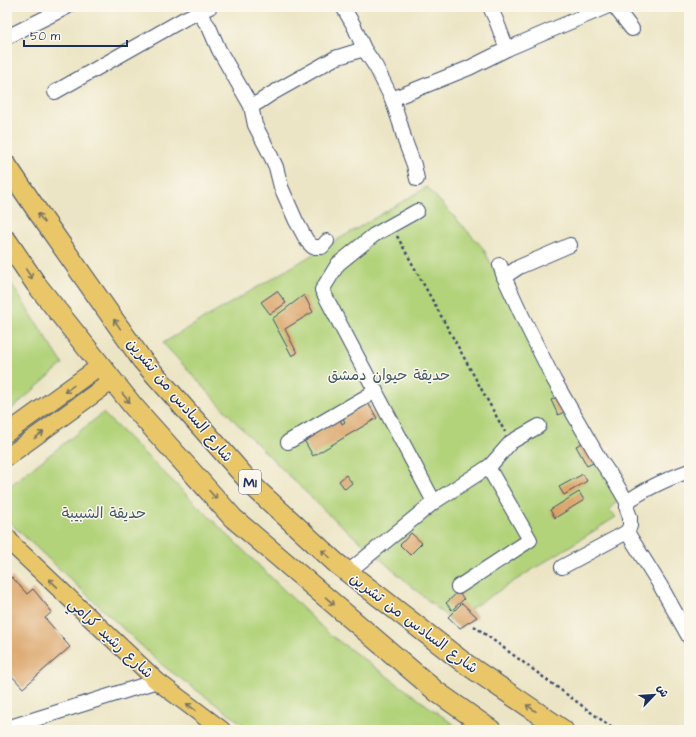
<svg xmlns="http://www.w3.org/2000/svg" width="696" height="737" viewBox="0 0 696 737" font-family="'Architects Daughter','Playpen Sans Arabic',sans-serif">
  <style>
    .green { fill: #b2d37a; stroke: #66816c }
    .building { fill: #d89c5c }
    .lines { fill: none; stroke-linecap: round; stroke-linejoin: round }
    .minor-casing { stroke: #3a4a6d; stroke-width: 16 }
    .major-casing { stroke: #3a4a6d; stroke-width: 19 }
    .highway-casing { stroke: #3a4a6d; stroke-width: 22 }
    .path { stroke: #3a4a6d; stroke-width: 2.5; stroke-dasharray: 3 3; stroke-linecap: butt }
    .minor { stroke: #fff; stroke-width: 14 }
    .major { stroke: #e9c769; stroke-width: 17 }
    .highway { stroke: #e9c769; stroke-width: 20 }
    .oneway { stroke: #787363 }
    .labels { text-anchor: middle; stroke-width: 3; stroke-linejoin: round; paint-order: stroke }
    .shield { fill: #fbf7ec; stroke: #5e6b89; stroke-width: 1 }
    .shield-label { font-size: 14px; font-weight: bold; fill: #1b2f5e }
    .park-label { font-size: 15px; fill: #415865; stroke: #fbf7ec }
    .street-label { font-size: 15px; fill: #1b2f5e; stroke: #fbf7ec }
  </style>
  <rect width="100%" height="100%" fill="#fbf7ec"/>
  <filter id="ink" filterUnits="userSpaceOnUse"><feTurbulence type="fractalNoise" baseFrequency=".025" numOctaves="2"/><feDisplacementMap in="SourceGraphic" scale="8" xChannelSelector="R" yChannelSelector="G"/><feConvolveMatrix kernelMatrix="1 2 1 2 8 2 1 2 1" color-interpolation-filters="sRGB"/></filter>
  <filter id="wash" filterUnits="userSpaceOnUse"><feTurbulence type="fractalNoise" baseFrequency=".012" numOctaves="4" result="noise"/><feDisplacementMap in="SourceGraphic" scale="16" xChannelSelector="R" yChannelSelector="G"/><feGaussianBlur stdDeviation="0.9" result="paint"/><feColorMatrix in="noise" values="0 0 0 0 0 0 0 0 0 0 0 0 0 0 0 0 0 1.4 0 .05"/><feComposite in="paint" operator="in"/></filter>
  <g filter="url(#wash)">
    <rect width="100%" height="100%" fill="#ece5c5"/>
    <g class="green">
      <path d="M427,187L483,248L518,316L619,500L609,509L616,517L470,609L477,617L460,628L327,513L243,430L163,343Z"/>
      <path d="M7,277L63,364L7,413Z"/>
      <path d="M103,413L329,634L461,730H251L162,665L7,520V488Z"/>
    </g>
    <g id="blocks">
      <g class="building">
        <path d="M277,291L286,303L270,314L261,302Z"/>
        <path d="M304,295L313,312L285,329L297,353L292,356L272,319Z"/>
        <path d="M563,394L570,409L558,415L551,400Z"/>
        <path d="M368,403L377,418L313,456L304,440L340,419L342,424L345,422L343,418Z"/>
        <path d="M587,441L597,461L587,466L576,446Z"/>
        <path d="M583,474L587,481L564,495L559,487Z"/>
        <path d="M346,475L352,483L345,489L339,481Z"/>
        <path d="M579,492L584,500L555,518L550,510Z"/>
        <path d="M411,533L422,543L410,555L400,545Z"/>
        <path d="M12,577L27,594L33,589L52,612L45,618L70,647L23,688L10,674L7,677V581Z"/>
        <path d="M458,592L464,599L452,610L446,603Z"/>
        <path d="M462,603L477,617L460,628L448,617Z"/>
      </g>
    </g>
  </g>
  <g filter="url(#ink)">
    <use href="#blocks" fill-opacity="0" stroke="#3a4a6d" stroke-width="1"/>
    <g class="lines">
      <defs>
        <g id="minor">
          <path d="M343,7L354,26L364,49L376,67L392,99L400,123L405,141L414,165L417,179"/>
          <path d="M490,7L496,20L507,49"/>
          <path d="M615,7L632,29"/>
          <path d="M198,12L209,27L219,50L251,106L255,125L268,150L276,167L281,187L296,221L307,241L313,247H322L327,241"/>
          <path d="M7,37L67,7"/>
          <path d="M55,92L184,19L210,7"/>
          <path d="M392,99L469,68L507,49L549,31L606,7"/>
          <path d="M251,106L259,102L271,94L335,58L364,49"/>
          <path d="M500,265L504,277L524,320L554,380L600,460L614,480L627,502V509L630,517V526L627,532L562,567"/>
          <path d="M504,277L519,267L570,245"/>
          <path d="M288,442L376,391"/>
          <path d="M434,502L490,466L511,442L539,426"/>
          <path d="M627,502C646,488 667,479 689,471"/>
          <path d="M627,532L660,585L689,637"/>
          <path d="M348,572L434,502L322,290L338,264L374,235L417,211"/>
          <path d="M458,587L530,540L488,467"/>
          <path d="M7,728L157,681"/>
        </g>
        <g id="major">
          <path d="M7,433L100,366"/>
          <path d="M7,457L112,381"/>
          <path d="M7,537L13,545L157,681L222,730"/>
        </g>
        <g id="highway">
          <path d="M7,166L36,209L142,360L253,486L336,563L463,662L563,730"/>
          <path d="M7,241L36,284L133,406L233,518L437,692L491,730"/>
        </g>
      </defs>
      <use href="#minor" class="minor-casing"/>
      <use href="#major" class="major-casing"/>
      <use href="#highway" class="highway-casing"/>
      <g class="path">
        <path d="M397,236L505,432"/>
        <path d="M474,626L615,730"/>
      </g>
      <use href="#minor" class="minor"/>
      <use href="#major" class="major"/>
      <use href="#highway" class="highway"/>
    </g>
    <defs><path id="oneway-shaft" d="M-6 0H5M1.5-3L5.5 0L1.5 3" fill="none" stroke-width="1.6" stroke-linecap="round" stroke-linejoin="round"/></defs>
    <g class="oneway">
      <use href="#oneway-shaft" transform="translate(41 218) rotate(-125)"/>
      <use href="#oneway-shaft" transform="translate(29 274) rotate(56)"/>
      <use href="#oneway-shaft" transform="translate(117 324) rotate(-125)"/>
      <use href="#oneway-shaft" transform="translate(69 389) rotate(144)"/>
      <use href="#oneway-shaft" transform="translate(126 398) rotate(51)"/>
      <use href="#oneway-shaft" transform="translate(39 435) rotate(-36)"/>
      <use href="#oneway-shaft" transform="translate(213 495) rotate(48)"/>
      <use href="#oneway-shaft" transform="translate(326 554) rotate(-137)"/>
      <use href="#oneway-shaft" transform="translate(53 583) rotate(-137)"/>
      <use href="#oneway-shaft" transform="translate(330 601) rotate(41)"/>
      <use href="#oneway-shaft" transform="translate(191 707) rotate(-143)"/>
      <use href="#oneway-shaft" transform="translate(531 708) rotate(-146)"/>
    </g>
  </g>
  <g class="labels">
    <rect class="shield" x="239" y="470" width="22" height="24" rx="3"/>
    <g class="shield-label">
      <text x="250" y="487">M1</text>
    </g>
    <g class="park-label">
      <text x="389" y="380">حديقة حيوان دمشق</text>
      <text x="104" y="518">حديقة الشبيبة</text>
    </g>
    <g class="street-label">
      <text transform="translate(180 400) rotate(50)" y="5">شارع السادس من تشرين</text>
      <text transform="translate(414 623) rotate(37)" y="5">شارع السادس من تشرين</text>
      <text transform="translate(111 638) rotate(43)" y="5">شارع رشيد كرامي</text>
    </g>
  </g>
  <rect width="696" height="737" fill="none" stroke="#fbf7ec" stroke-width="24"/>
  <g transform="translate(654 695) rotate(65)" stroke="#fbf7ec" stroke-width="3" paint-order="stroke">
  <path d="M0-3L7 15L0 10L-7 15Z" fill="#1b2f5e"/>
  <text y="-6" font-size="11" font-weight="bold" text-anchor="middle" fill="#1b2f5e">ش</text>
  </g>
  <path d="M24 40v6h103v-6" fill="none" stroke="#1b2f5e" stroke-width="2"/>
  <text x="30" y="40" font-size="12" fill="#1b2f5e" stroke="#fbf7ec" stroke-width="3" paint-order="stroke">50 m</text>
</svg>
